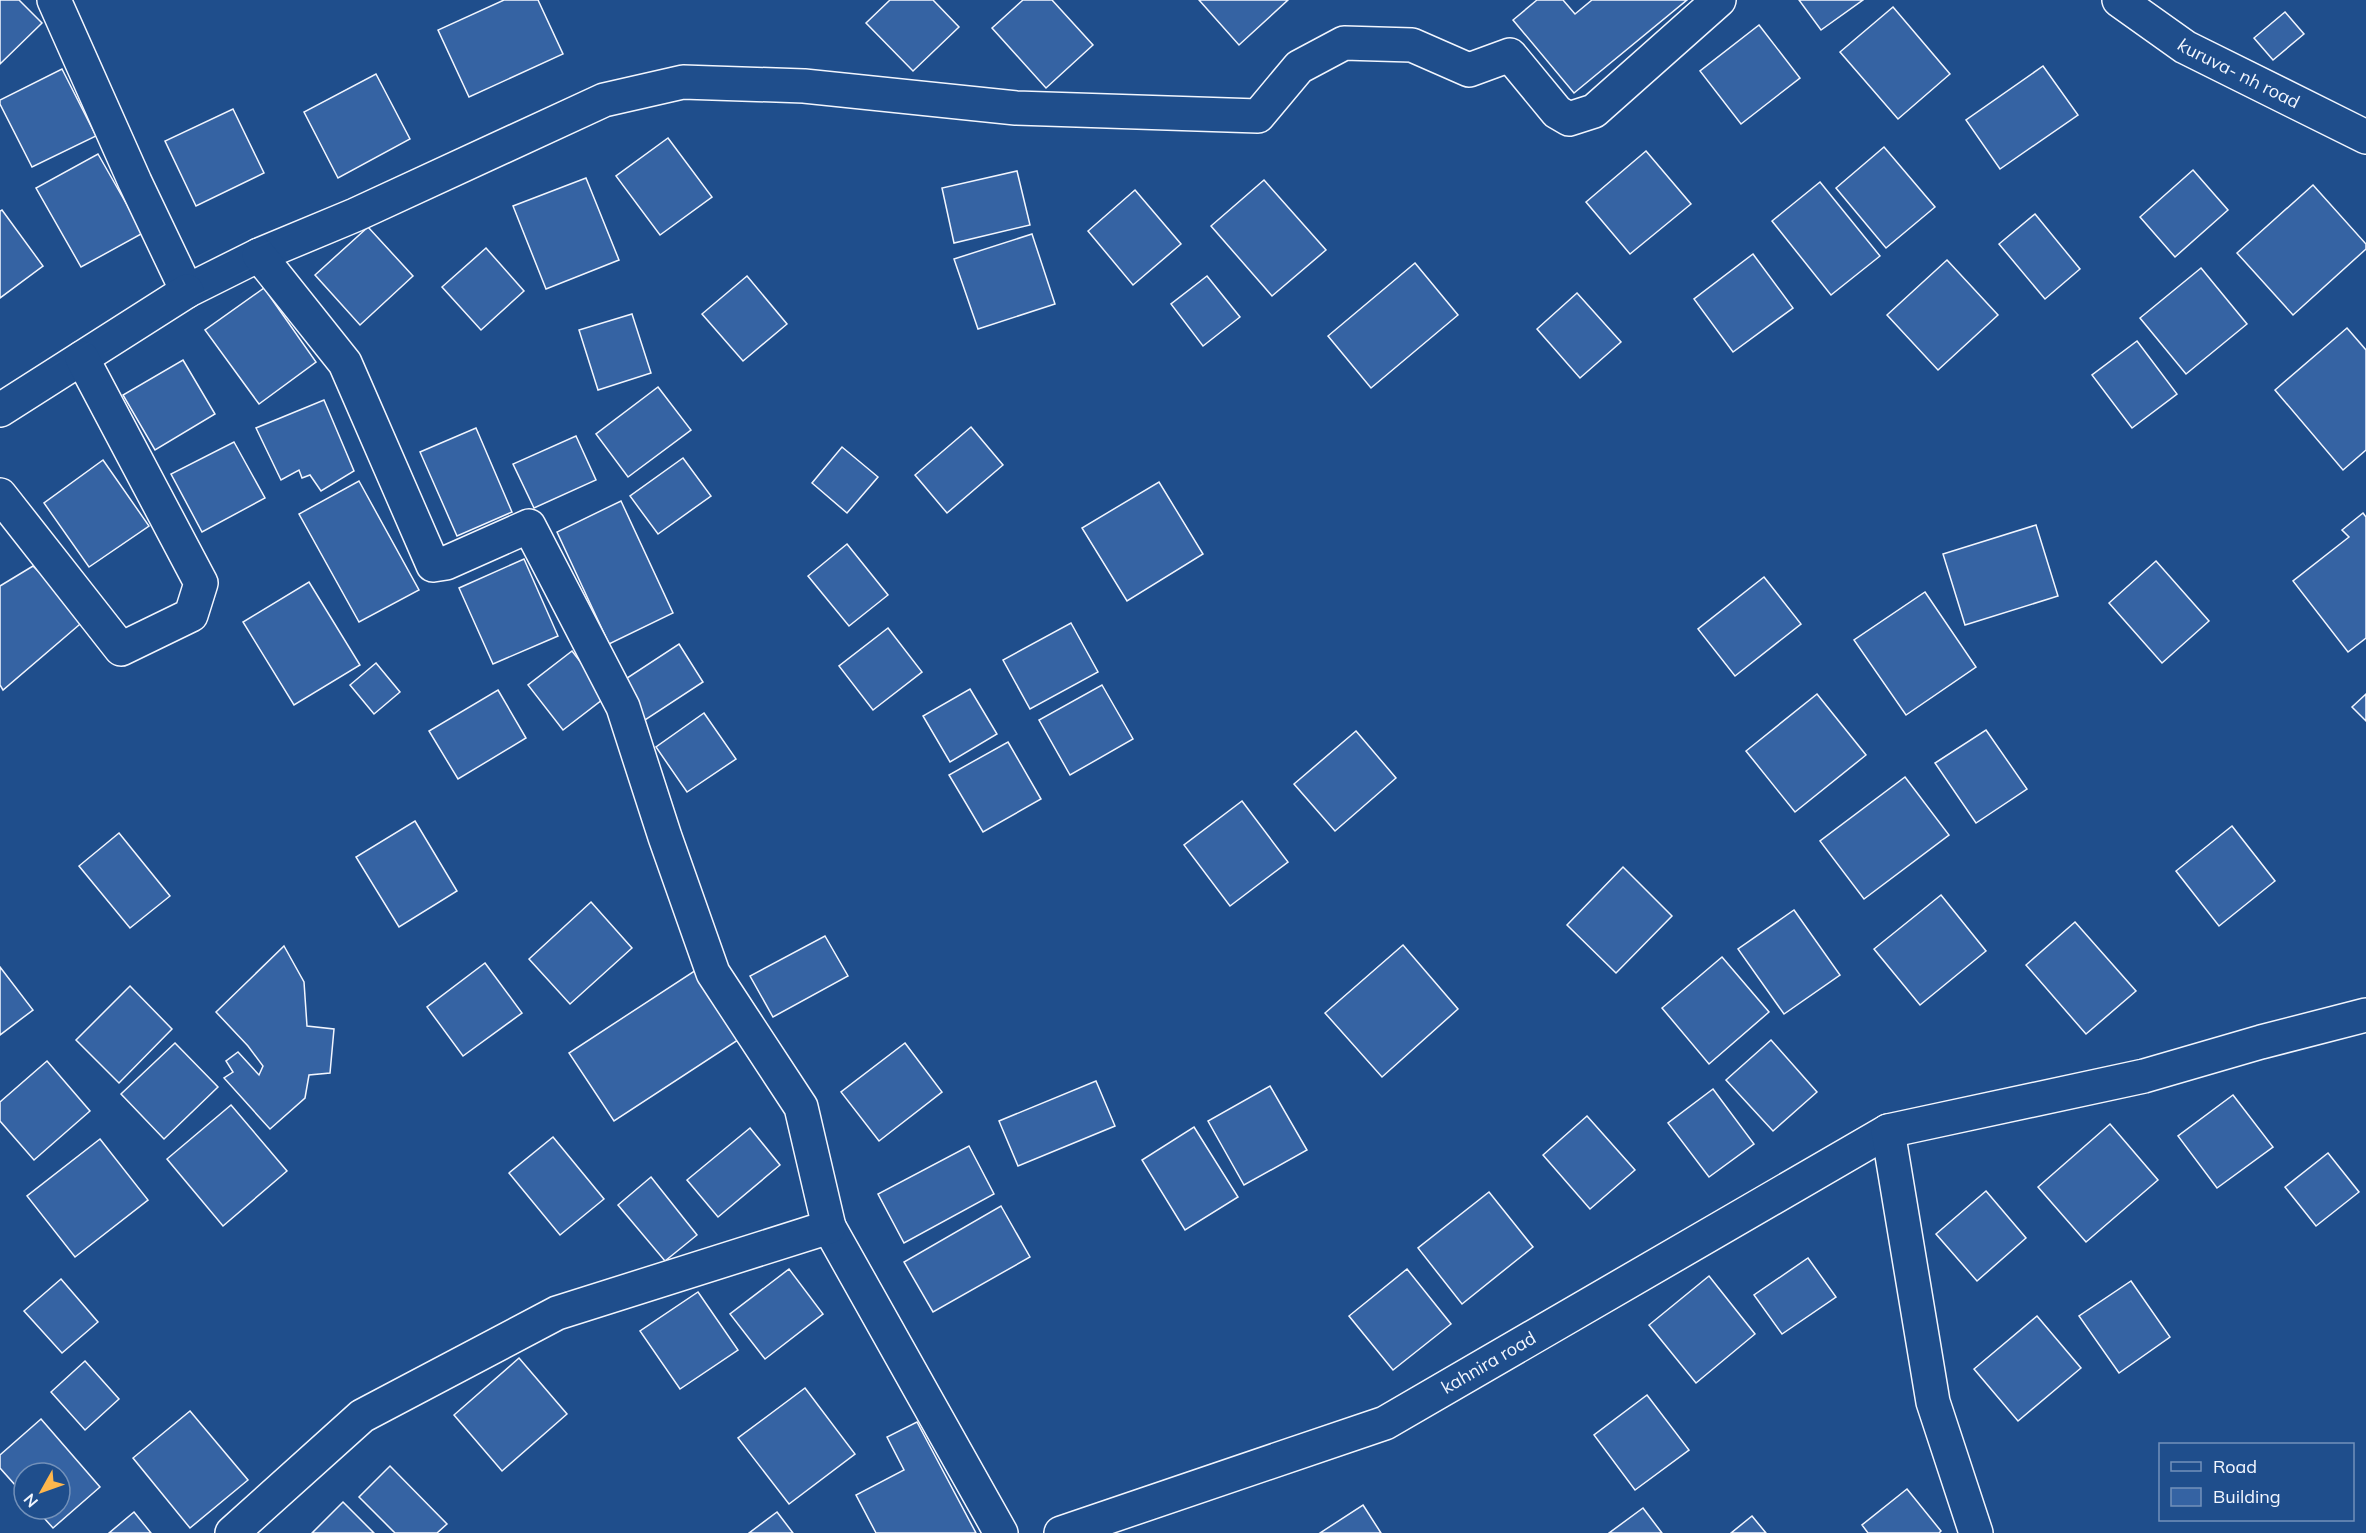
<svg xmlns="http://www.w3.org/2000/svg" width="2366" height="1533" viewBox="0 0 2366 1533" font-family="Mulish,sans-serif">
  <style>
    .building { fill: #3563a3; stroke: #f2f6ff; stroke-width: 1.5 }
    .lines { fill: none; stroke-linecap: round; stroke-linejoin: round }
    .street-casing { stroke: #f2f6ff; stroke-width: 36 }
    .secondary-casing { stroke: #f2f6ff; stroke-width: 36 }
    .street { stroke: #1f4e8c; stroke-width: 33 }
    .secondary { stroke: #1f4e8c; stroke-width: 33 }
    .labels { text-anchor: middle; stroke-width: 4.5; stroke-linejoin: round; paint-order: stroke }
    .street-label { font-size: 18px; fill: #f2f6ff; stroke: #1f4e8c }
  </style>
  <rect width="100%" height="100%" fill="#1f4e8c"/>
  <g class="building">
    <path d="M0,0H19L42,23L0,64Z"/>
    <path d="M504,0H538L563,54L469,97L438,30Z"/>
    <path d="M890,0H933L959,27L913,71L866,23Z"/>
    <path d="M1023,0H1052L1093,45L1046,88L992,28Z"/>
    <path d="M1199,0H1288L1239,45Z"/>
    <path d="M1537,0H1563L1575,14L1592,0H1687L1574,93L1513,20Z"/>
    <path d="M1799,0H1863L1821,30Z"/>
    <path d="M1893,7L1950,74L1898,119L1840,52Z"/>
    <path d="M2285,12L2304,34L2273,60L2254,38Z"/>
    <path d="M1759,25L1800,78L1741,124L1700,71Z"/>
    <path d="M2043,66L2078,115L2000,169L1966,120Z"/>
    <path d="M62,69L96,136L32,167L0,104V100Z"/>
    <path d="M376,74L410,139L338,178L304,112Z"/>
    <path d="M233,109L264,173L196,206L165,141Z"/>
    <path d="M668,138L712,197L660,235L616,176Z"/>
    <path d="M1884,147L1935,207L1886,248L1836,188Z"/>
    <path d="M1646,151L1691,204L1630,254L1586,202Z"/>
    <path d="M98,154L143,233L81,267L36,188Z"/>
    <path d="M2193,170L2228,210L2175,257L2140,217Z"/>
    <path d="M1017,171L1030,225L954,243L942,188Z"/>
    <path d="M586,178L619,260L546,289L513,206Z"/>
    <path d="M1264,180L1326,250L1272,296L1211,226Z"/>
    <path d="M1820,182L1880,256L1831,295L1772,221Z"/>
    <path d="M2313,185L2366,244V249L2293,315L2237,253Z"/>
    <path d="M1135,190L1181,244L1133,285L1088,231Z"/>
    <path d="M2,210L43,266L0,298V211Z"/>
    <path d="M2035,214L2080,269L2045,299L1999,244Z"/>
    <path d="M368,227L413,276L360,325L315,275Z"/>
    <path d="M1032,234L1055,304L978,329L954,259Z"/>
    <path d="M486,248L524,291L481,330L442,287Z"/>
    <path d="M1753,254L1793,308L1733,352L1694,299Z"/>
    <path d="M1947,260L1998,315L1938,370L1887,315Z"/>
    <path d="M1415,263L1458,315L1371,388L1328,336Z"/>
    <path d="M2201,268L2247,324L2186,374L2140,318Z"/>
    <path d="M747,276L787,324L743,361L702,314Z"/>
    <path d="M1207,276L1240,317L1203,346L1171,304Z"/>
    <path d="M264,288L316,362L259,404L205,330Z"/>
    <path d="M1577,293L1621,342L1580,378L1537,329Z"/>
    <path d="M632,314L651,373L598,390L579,330Z"/>
    <path d="M2347,328L2366,350V450L2343,470L2275,390Z"/>
    <path d="M2137,341L2177,394L2132,428L2092,375Z"/>
    <path d="M183,360L215,414L155,450L123,395Z"/>
    <path d="M658,387L691,430L628,477L596,434Z"/>
    <path d="M324,400L354,471L321,491L310,475L302,478L299,470L281,480L256,428Z"/>
    <path d="M971,427L1003,465L947,513L915,475Z"/>
    <path d="M476,428L512,512L457,536L420,452Z"/>
    <path d="M576,436L596,480L534,508L513,464Z"/>
    <path d="M234,442L265,498L202,532L171,474Z"/>
    <path d="M842,447L878,477L847,513L812,483Z"/>
    <path d="M683,458L711,496L658,534L630,496Z"/>
    <path d="M103,460L149,526L89,567L44,503Z"/>
    <path d="M359,481L419,590L359,622L299,514Z"/>
    <path d="M1159,482L1203,554L1127,601L1082,528Z"/>
    <path d="M621,501L673,613L609,644L557,532Z"/>
    <path d="M2363,513L2366,517V638L2348,652L2293,581L2349,537L2342,530Z"/>
    <path d="M2036,525L2058,596L1965,625L1943,554Z"/>
    <path d="M847,544L888,595L849,626L808,576Z"/>
    <path d="M524,559L558,636L493,664L459,588Z"/>
    <path d="M2156,561L2209,621L2162,663L2109,603Z"/>
    <path d="M33,566L86,619L3,690L0,685V586Z"/>
    <path d="M1764,577L1801,624L1735,676L1698,629Z"/>
    <path d="M309,582L360,665L294,705L243,622Z"/>
    <path d="M1925,592L1976,667L1906,715L1854,640Z"/>
    <path d="M1071,623L1098,672L1030,709L1003,660Z"/>
    <path d="M888,628L922,672L873,710L839,666Z"/>
    <path d="M679,644L703,682L645,720L621,682Z"/>
    <path d="M572,651L607,696L563,730L528,685Z"/>
    <path d="M376,663L400,692L374,714L350,685Z"/>
    <path d="M1102,685L1133,739L1070,775L1039,720Z"/>
    <path d="M970,689L997,734L950,762L923,716Z"/>
    <path d="M498,690L526,738L458,779L429,731Z"/>
    <path d="M1817,694L1866,755L1795,812L1746,751Z"/>
    <path d="M2366,694V721L2352,707Z"/>
    <path d="M704,713L736,759L687,792L656,747Z"/>
    <path d="M1986,730L2027,789L1976,823L1935,763Z"/>
    <path d="M1356,731L1396,778L1335,831L1294,784Z"/>
    <path d="M1008,742L1041,799L983,832L949,775Z"/>
    <path d="M1905,777L1949,835L1864,899L1820,841Z"/>
    <path d="M1242,801L1288,862L1230,906L1184,845Z"/>
    <path d="M415,821L457,891L399,927L356,857Z"/>
    <path d="M2232,826L2275,881L2219,926L2176,871Z"/>
    <path d="M119,833L170,896L130,928L79,866Z"/>
    <path d="M1623,867L1672,916L1616,973L1567,925Z"/>
    <path d="M1941,895L1986,951L1920,1005L1874,949Z"/>
    <path d="M591,902L632,948L570,1004L529,959Z"/>
    <path d="M1794,910L1840,975L1784,1014L1738,949Z"/>
    <path d="M2075,922L2136,991L2086,1034L2026,965Z"/>
    <path d="M825,936L848,976L773,1017L750,976Z"/>
    <path d="M1403,945L1458,1009L1382,1077L1325,1013Z"/>
    <path d="M284,946L304,982L307,1026L334,1029L330,1073L309,1075L305,1098L270,1129L224,1078L233,1072L226,1061L238,1052L259,1075L263,1066L248,1046L216,1012Z"/>
    <path d="M1722,957L1769,1012L1709,1064L1662,1008Z"/>
    <path d="M485,963L522,1013L463,1056L427,1007Z"/>
    <path d="M0,967L33,1010L0,1035Z"/>
    <path d="M696,970L741,1038L614,1121L569,1053Z"/>
    <path d="M130,986L172,1029L119,1083L76,1040Z"/>
    <path d="M1771,1040L1817,1092L1773,1131L1726,1080Z"/>
    <path d="M175,1043L218,1087L164,1139L121,1094Z"/>
    <path d="M905,1043L942,1092L879,1141L841,1092Z"/>
    <path d="M47,1061L90,1111L34,1160L0,1121V1102Z"/>
    <path d="M1096,1081L1115,1126L1018,1166L999,1121Z"/>
    <path d="M1270,1086L1307,1150L1244,1185L1208,1121Z"/>
    <path d="M1713,1089L1754,1144L1709,1177L1668,1123Z"/>
    <path d="M2233,1095L2273,1147L2217,1188L2178,1136Z"/>
    <path d="M231,1105L287,1171L223,1226L167,1159Z"/>
    <path d="M1587,1116L1635,1170L1590,1209L1543,1155Z"/>
    <path d="M2110,1124L2158,1180L2086,1242L2038,1187Z"/>
    <path d="M1194,1127L1238,1197L1185,1230L1142,1160Z"/>
    <path d="M750,1128L780,1165L718,1217L687,1180Z"/>
    <path d="M553,1137L604,1199L560,1235L509,1173Z"/>
    <path d="M100,1139L148,1200L75,1257L27,1196Z"/>
    <path d="M969,1146L994,1194L904,1243L878,1194Z"/>
    <path d="M2328,1153L2359,1192L2316,1226L2285,1187Z"/>
    <path d="M651,1177L697,1235L665,1261L618,1205Z"/>
    <path d="M1986,1191L2026,1238L1977,1281L1936,1234Z"/>
    <path d="M1489,1192L1533,1247L1462,1304L1418,1248Z"/>
    <path d="M1001,1206L1030,1257L933,1312L904,1262Z"/>
    <path d="M1808,1258L1836,1297L1782,1334L1754,1295Z"/>
    <path d="M789,1269L823,1314L765,1359L730,1314Z"/>
    <path d="M1407,1269L1451,1324L1393,1370L1349,1316Z"/>
    <path d="M1709,1276L1755,1334L1696,1383L1649,1325Z"/>
    <path d="M61,1279L98,1322L62,1353L24,1311Z"/>
    <path d="M2131,1281L2170,1337L2119,1373L2079,1316Z"/>
    <path d="M698,1292L738,1350L680,1389L640,1331Z"/>
    <path d="M2037,1316L2081,1368L2018,1421L1974,1369Z"/>
    <path d="M519,1358L567,1414L502,1471L454,1415Z"/>
    <path d="M85,1361L119,1399L85,1430L51,1392Z"/>
    <path d="M805,1388L855,1454L789,1504L738,1438Z"/>
    <path d="M1647,1395L1689,1450L1635,1490L1594,1435Z"/>
    <path d="M190,1411L248,1480L190,1528L133,1458Z"/>
    <path d="M41,1419L100,1487L53,1528L36,1509H60V1473H24V1495L0,1468V1455Z"/>
    <path d="M917,1422L976,1533H876L856,1495L904,1470L887,1437Z"/>
    <path d="M390,1466L447,1524L437,1533H395L359,1497Z"/>
    <path d="M1907,1489L1941,1531L1939,1533H1868L1862,1525Z"/>
    <path d="M343,1502L374,1533H312Z"/>
    <path d="M1363,1505L1381,1533H1320Z"/>
    <path d="M1643,1508L1662,1533H1609Z"/>
    <path d="M134,1512L151,1533H109Z"/>
    <path d="M777,1512L793,1533H749Z"/>
    <path d="M1752,1516L1766,1533H1731Z"/>
  </g>
  <g class="lines">
    <defs>
      <g id="street">
        <path d="M54,0L135,182L187,291L259,255L355,215L604,100L683,82L804,86L1016,108L1258,116L1299,67L1344,43L1412,45L1469,70L1510,55L1557,112L1569,119L1594,111L1719,0"/>
        <path d="M0,410L187,291"/>
        <path d="M0,495L121,649L191,615L201,583L82,358"/>
        <path d="M829,1227L1001,1533"/>
        <path d="M232,1533L362,1416L557,1313L829,1227L801,1107L713,973L665,837L623,707L529,526L446,563L433,565L345,363L259,255"/>
        <path id="s1" d="M1061,1533L1385,1423L1888,1131"/>
        <path d="M1976,1533L1933,1402L1888,1131L2144,1076L2261,1042L2366,1015"/>
      </g>
      <g id="secondary">
        <path id="s2" d="M2119,0L2185,47L2366,137"/>
      </g>
    </defs>
    <use href="#street" class="street-casing"/>
    <use href="#secondary" class="secondary-casing"/>
    <use href="#street" class="street"/>
    <use href="#secondary" class="secondary"/>
  </g>
  <g class="labels">
    <g class="street-label">
      <text dy="6" stroke="none"><textPath href="#s2" startOffset="141">kuruva- nh road</textPath></text>
      <text dy="6" stroke="none"><textPath href="#s1" startOffset="462">kahnira road</textPath></text>
    </g>
  </g>
  <rect x="2159" y="1443" width="195" height="78" fill="#1f4e8c" stroke="#7391ba" stroke-width="1.5"/>
  <rect x="2171" y="1462" width="30" height="9" fill="#1f4e8c" stroke="#7391ba" stroke-width="1.5"/>
  <text x="2213" y="1473" font-size="18" fill="#f2f6ff">Road</text>
  <rect x="2171" y="1488" width="30" height="18" fill="#3563a3" stroke="#7391ba" stroke-width="1.5"/>
  <text x="2213" y="1503" font-size="18" fill="#f2f6ff">Building</text>
  <g transform="translate(42 1491) rotate(230)"><circle r="28" fill="#1f4e8c" stroke="#7391ba" stroke-width="1.5"/>
  <path d="M0-4.5L10 22L0 15L-10 22Z" fill="#ffb74d"/>
  <text y="-9" font-size="16" font-weight="bold" text-anchor="middle" fill="#f2f6ff">N</text>
  </g>
</svg>
